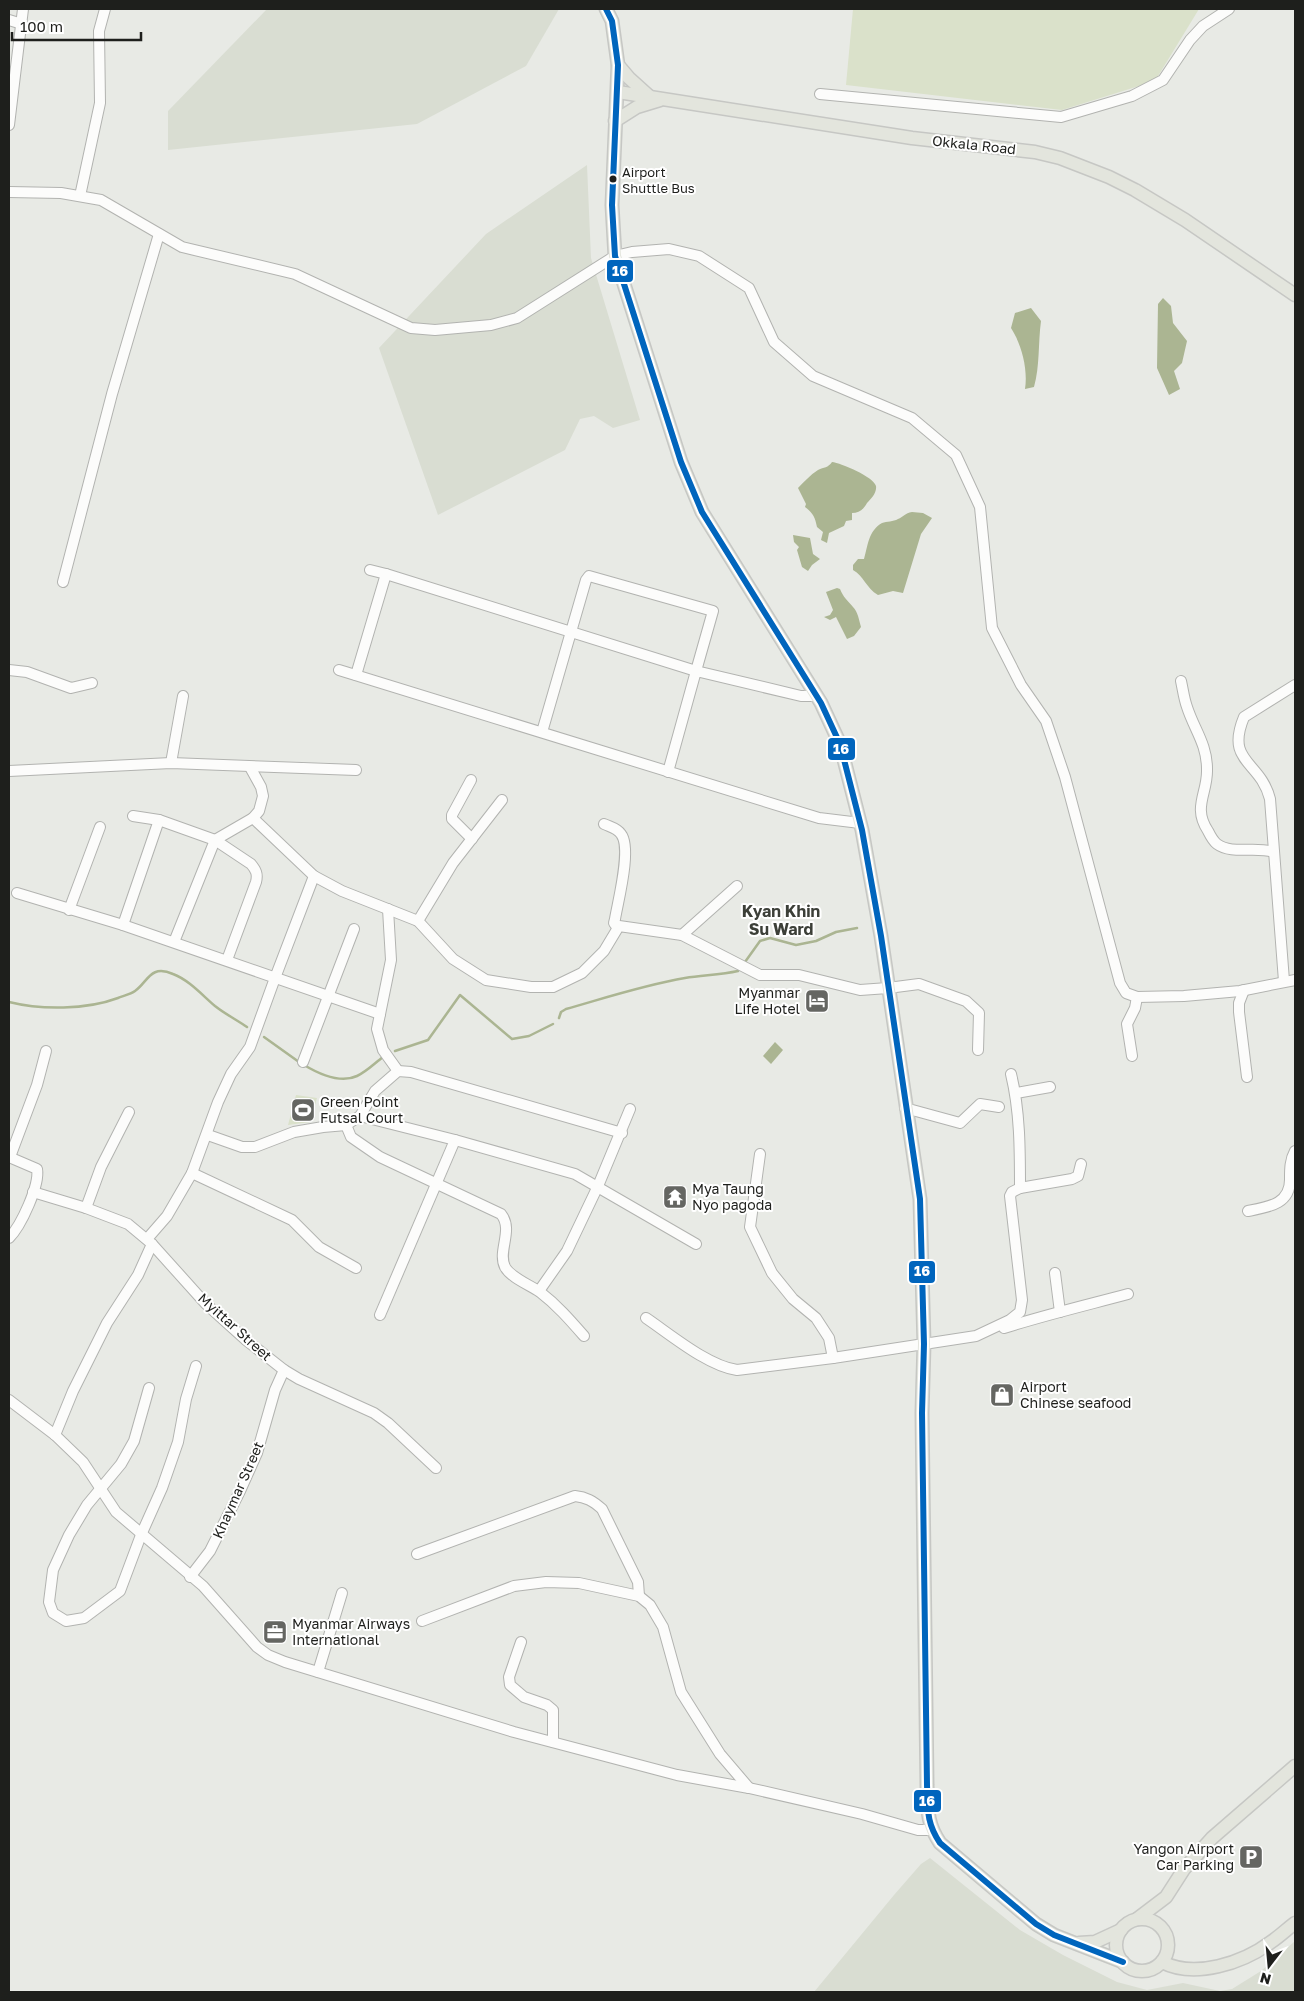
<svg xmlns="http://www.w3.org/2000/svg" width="1304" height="2001" viewBox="0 0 1304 2001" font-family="'Golos Text',sans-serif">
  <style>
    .built { fill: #d9ddd2 }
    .green { fill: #dae1ca }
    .water { fill: #abb592 }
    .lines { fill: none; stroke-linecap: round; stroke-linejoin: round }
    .stream { stroke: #abb592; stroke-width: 2.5 }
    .minor-casing { stroke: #b2b3b0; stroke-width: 12 }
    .major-casing { stroke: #c6c7c4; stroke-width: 15 }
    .minor { stroke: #fcfcfb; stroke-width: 10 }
    .major { stroke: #e3e5dd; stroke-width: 12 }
    .bus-1-casing { stroke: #fff; stroke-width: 10 }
    .bus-1 { stroke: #0065bd; stroke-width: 6 }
    .bus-dot { fill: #1e1f1c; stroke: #fff; stroke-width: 2 }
    .labels { text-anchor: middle; stroke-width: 4; stroke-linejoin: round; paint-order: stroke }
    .bus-label { font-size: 13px; fill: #1e1f1c; stroke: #fff; text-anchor: start }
    .street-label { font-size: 14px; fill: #1e1f1c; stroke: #fff }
    .poi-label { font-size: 14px; fill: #1e1f1c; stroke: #fff; text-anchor: start }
    .quarter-label { font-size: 16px; font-weight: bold; fill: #3c3f38; stroke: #fff }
    .line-badge { stroke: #fff; stroke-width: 2 }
    .badge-label { font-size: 14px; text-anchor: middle; font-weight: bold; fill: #fff }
  </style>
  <rect width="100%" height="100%" fill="#e8eae5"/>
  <g class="built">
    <path d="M267,9H559L526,66L417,124L168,150V111Z"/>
    <path d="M587,165L591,258L640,420L613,428L594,416L580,419L565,450L438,515L379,348L486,234Z"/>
    <path d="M930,1858L1020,1930L1063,1955L1117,1982L1147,1990L1183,1983L1220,1991L1232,1989L1261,1971L1295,1941V1992H814L894,1895L921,1864Z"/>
  </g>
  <g class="green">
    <path d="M853,9H1199L1155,81L1062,110L846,85Z"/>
    <path d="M296,1095L317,1098L310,1122L288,1125Z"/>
  </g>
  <g class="water">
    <path d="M1163,298L1171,306L1173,323L1187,341L1182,363L1174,371L1180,389L1169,395L1157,368L1158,304Z"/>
    <path d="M1031,308L1041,321C1038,343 1040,366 1034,387L1025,389C1028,370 1022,345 1011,328L1015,313Z"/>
    <path d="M832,462C841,463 874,477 876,486C877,493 871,499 867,503C863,510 859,513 852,513V520L846,521L844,526L829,533L827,543L821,540L823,532L817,527C815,517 813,513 805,507L806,504L798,488C804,482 810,475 818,470C824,467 828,468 832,462Z"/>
    <path d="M912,512L923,513L932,518L921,534L903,593L893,591L878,595C866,588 864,576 853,570V565L858,559H864C868,546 868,531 882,523C887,521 893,522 898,519C903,517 905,513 912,512Z"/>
    <path d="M793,535L810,538L813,554L820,559L812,565L808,571L802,567L797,550L799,547L794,542Z"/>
    <path d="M837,588L840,589C843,597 848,601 853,607C858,612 859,620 861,627L854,636L847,639L836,617L830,620L824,617L830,615L833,610L826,592Z"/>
    <path d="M775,1042L783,1050L771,1064L763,1056Z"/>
  </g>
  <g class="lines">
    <g class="stream">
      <path d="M745,962L760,941L770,938L796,945L816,941L836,932L857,928"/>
      <path d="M9,1002C41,1010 86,1010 118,998C123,996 131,994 135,991C148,982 150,964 173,974C189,980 202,995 215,1006C225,1014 237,1020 247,1027"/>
      <path d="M559,1018L561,1012L566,1009C605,998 644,985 685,978C703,975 720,975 738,971"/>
      <path d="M264,1037L299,1062"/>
      <path d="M395,1051L428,1040L460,995L512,1039L529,1036L553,1024"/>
      <path d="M304,1065C319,1074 340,1084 357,1076C366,1072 375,1063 383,1057"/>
    </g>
    <defs>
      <g id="minor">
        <path d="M9,20L22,24"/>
        <path d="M820,94L1061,117L1132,96L1163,80L1190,40L1203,26L1229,9"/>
        <path d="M9,125L23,9"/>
        <path d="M9,192L61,193L101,200L182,247L295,274L411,328L435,330L491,325L517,318L615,256L632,252L669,249L699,256L749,288L774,342L813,376L912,418L956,455L980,507L992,628L1021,685L1046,721L1065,777L1120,983L1126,993L1137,997L1184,996L1240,991L1295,980"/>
        <path d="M80,196L100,103L99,31L105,9"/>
        <path d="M370,570L386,574L696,671L713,611L589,576L586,580L542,732"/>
        <path d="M63,582L112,394L159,234"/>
        <path d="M9,670L27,672L71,688L92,683"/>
        <path d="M339,670L819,818L860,823"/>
        <path d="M356,675L386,574"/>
        <path d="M1181,681C1183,690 1184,699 1187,707C1194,729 1207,744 1207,769C1208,793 1192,807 1208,831C1210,835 1213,841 1217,844C1232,855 1256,846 1273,852"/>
        <path d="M171,763L183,696"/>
        <path d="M9,771L171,763L356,770"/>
        <path d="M668,772L696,671L801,696H816"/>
        <path d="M471,780L452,815V819L472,839"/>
        <path d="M133,816L159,820L215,840L251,864C256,870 258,874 256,882L227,960"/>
        <path d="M253,818L314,876L342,891L418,921L453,959L486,980L531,987H553L582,973L604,951L619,926L682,935L760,975H799L860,990L888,988L919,984L966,1001L979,1013L978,1050"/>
        <path d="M604,824C610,827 617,828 621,834C632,848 618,901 615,919L614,923L617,927"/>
        <path d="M17,893L123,925L380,1014"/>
        <path d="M388,909L391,960L377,1029L383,1050L398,1071"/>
        <path d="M69,910L100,827"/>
        <path d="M418,921L453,863L502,800"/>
        <path d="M123,925L159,820"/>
        <path d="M682,935L737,886"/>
        <path d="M174,942L215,840L253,818L259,811L263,796L261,787L250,767"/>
        <path d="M1284,981L1270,799C1260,760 1225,763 1244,717L1295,685"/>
        <path d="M1244,990L1239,1003V1012L1247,1077"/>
        <path d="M1132,1056L1127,1024L1135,1008L1137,997"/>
        <path d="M303,1062L354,929"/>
        <path d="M1016,1093L1050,1087"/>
        <path d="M905,1108L960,1123L980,1104L999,1107"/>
        <path d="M360,1116L455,1140L575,1174L696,1244"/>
        <path d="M346,1125L351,1137L380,1157L501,1214C514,1230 497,1251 505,1267C511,1278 530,1285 540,1292C557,1305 570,1320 584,1336"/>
        <path d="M346,1125L360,1116L375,1091L398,1071L411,1072L622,1133"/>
        <path d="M208,1135L242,1147H255L294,1132L323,1127L346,1125"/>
        <path d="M760,1154L750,1227L772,1273L793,1299L816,1318L829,1338L833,1358"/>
        <path d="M9,1157L37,1169C40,1185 21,1226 9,1238"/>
        <path d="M10,1157L37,1085L46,1051"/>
        <path d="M192,1173L292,1220L319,1247L356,1268"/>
        <path d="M1020,1188L1072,1179L1078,1176L1081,1164"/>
        <path d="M33,1192L86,1208L128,1224L152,1244L205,1303L246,1340L284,1370L299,1379L374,1413L388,1423L436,1468"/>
        <path d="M86,1208L101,1167L129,1112"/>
        <path d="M1248,1211C1269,1207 1291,1204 1290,1178C1290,1169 1290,1160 1295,1151"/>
        <path d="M147,1239L167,1216L192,1173L218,1102L231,1074L250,1047L275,978L314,876"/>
        <path d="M1055,1273L1060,1312"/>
        <path d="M539,1291L567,1251L598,1186L630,1109"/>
        <path d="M380,1315L455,1140"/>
        <path d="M646,1318C671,1335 708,1366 737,1370L833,1358L976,1336L1010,1320L1020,1312L1022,1300L1010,1196L1012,1192L1020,1188C1020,1150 1020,1111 1011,1074"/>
        <path d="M1004,1328C1045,1315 1087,1305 1128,1294"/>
        <path d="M149,1388L134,1441L121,1464L87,1505L69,1535L53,1570L49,1602L53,1613L66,1621L84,1618L120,1591L141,1535L162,1488L178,1442L186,1399L196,1366"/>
        <path d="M9,1400L55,1435L83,1462L116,1512L203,1586L257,1647L268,1655L285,1662L514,1732L677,1775L749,1788L862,1814L918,1830H931"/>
        <path d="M55,1435L73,1391L107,1323L138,1275L152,1244"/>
        <path d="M417,1554L575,1496C586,1497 593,1501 602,1509L638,1582L639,1596"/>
        <path d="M190,1577L210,1551L240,1491L257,1453L275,1390L284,1370"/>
        <path d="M422,1621L514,1586L546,1582L579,1583L639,1596L650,1605L663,1627L681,1692L720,1754L749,1788"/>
        <path d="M521,1642L509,1677L510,1685L524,1697L547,1705L553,1710V1742"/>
        <path d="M318,1672L342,1593"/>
      </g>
      <g id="major">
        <path d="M606,9L612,21L618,65L612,205L615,256L681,462L702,512L821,703L840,744L862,830L881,936L920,1199L924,1344L922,1413L927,1785C928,1809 926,1822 940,1843L1036,1924L1054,1935L1123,1962"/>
        <path d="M618,65L629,78L650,97"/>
        <path d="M618,92L912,138L1035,152L1060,158L1109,177L1135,190L1185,220L1295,295"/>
        <path d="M615,121L637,107L660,100"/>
        <path d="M1137,1919L1166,1897L1184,1869L1212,1838L1295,1766"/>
        <circle cx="1142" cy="1945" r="26"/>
        <path d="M1079,1943L1095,1942L1121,1930"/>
        <path d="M1162,1962C1195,1979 1243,1963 1271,1942C1280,1936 1287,1929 1295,1923"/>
      </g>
    </defs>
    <use href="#minor" class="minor-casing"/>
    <use href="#major" class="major-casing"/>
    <use href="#minor" class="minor"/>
    <use href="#major" class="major"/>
    <defs>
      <path id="bus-1" d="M606,9L612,21L618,65L612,205L615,256L681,462L702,512L821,703L840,744L862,830L881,936L920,1199L924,1344L922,1413L927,1785C928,1809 926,1822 940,1843L1036,1924L1054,1935L1123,1962"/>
    </defs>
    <use href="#bus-1" class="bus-1-casing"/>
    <use href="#bus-1" class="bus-1"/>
  </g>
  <defs>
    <symbol id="hotel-square" viewBox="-11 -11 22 22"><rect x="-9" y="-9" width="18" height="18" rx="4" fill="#656662" stroke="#fff"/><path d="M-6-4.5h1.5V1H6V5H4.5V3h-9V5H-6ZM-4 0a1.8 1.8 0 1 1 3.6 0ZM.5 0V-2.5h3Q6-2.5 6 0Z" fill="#fff"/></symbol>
    <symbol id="stadium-square" viewBox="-11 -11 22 22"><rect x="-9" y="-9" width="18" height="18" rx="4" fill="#656662" stroke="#fff"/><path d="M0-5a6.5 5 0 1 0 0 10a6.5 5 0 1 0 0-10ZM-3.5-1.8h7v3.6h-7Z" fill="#fff"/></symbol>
    <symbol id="temple-square" viewBox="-11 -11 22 22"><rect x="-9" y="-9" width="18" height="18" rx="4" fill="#656662" stroke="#fff"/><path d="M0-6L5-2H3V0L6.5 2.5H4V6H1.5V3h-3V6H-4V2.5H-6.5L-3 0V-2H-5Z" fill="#fff"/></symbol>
    <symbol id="shop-square" viewBox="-11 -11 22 22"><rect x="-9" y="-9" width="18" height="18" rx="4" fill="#656662" stroke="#fff"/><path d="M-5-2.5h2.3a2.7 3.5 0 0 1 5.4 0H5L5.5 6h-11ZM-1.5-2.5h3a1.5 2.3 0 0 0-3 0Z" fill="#fff"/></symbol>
    <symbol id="office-square" viewBox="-11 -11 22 22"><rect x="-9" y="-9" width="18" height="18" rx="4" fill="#656662" stroke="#fff"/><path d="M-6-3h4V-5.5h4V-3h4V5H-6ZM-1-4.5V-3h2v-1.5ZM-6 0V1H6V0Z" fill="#fff"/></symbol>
    <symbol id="parking-square" viewBox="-11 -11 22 22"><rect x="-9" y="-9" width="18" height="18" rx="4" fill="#656662" stroke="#fff"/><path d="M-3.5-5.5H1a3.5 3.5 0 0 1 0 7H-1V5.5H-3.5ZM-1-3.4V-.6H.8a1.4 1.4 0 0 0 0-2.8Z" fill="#fff"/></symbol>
  </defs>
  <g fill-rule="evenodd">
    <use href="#hotel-square" x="803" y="987" width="28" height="28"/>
    <use href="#stadium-square" x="289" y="1096" width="28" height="28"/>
    <use href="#temple-square" x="661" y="1183" width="28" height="28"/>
    <use href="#shop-square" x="988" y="1381" width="28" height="28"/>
    <use href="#office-square" x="261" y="1618" width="28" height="28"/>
    <use href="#parking-square" x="1237" y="1843" width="28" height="28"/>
  </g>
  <circle class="bus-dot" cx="613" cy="179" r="4.5"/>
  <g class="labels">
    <g class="bus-label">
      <text x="622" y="177">Airport<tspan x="622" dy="16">Shuttle Bus</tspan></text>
    </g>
    <g class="street-label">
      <text transform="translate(974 145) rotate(6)" y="5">Okkala Road</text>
      <text transform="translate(235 1327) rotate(42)" y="5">Myittar Street</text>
      <text transform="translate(238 1490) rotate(-66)" y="5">Khaymar Street</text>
    </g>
    <g class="poi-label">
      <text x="800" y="998" text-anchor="end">Myanmar<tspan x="800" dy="16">Life Hotel</tspan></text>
      <text x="320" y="1107">Green Point<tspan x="320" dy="16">Futsal Court</tspan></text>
      <text x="692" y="1194">Mya Taung<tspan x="692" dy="16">Nyo pagoda</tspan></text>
      <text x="1020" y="1392">Airport<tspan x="1020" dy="16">Chinese seafood</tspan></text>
      <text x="292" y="1629">Myanmar Airways<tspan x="292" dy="16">International</tspan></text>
      <text x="1234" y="1854" text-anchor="end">Yangon Airport<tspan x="1234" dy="16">Car Parking</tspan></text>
    </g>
    <g class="quarter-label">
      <text x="781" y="917">Kyan Khin<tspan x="781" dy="18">Su Ward</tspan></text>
    </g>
  </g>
  <g class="line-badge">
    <rect x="606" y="259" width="28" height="24" rx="5" fill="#0065bd"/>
    <rect x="827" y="737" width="29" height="24" rx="5" fill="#0065bd"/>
    <rect x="908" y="1260" width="28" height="24" rx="5" fill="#0065bd"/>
    <rect x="913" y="1789" width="29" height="24" rx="5" fill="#0065bd"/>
  </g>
  <g class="badge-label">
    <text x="620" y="276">16</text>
    <text x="841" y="754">16</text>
    <text x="922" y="1276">16</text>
    <text x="927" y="1806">16</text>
  </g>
  <rect width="1304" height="2001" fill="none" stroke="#1e1f1c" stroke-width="20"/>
  <g transform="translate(1269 1966) rotate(196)" stroke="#ffffff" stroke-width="4" paint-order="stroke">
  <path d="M0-4L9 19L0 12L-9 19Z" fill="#1e1f1c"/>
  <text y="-8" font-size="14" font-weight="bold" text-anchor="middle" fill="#1e1f1c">N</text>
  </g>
  <path d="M12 32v8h129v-8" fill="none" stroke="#1e1f1c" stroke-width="2.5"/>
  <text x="20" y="32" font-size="15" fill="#1e1f1c" stroke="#ffffff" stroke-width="4" paint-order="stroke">100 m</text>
</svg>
